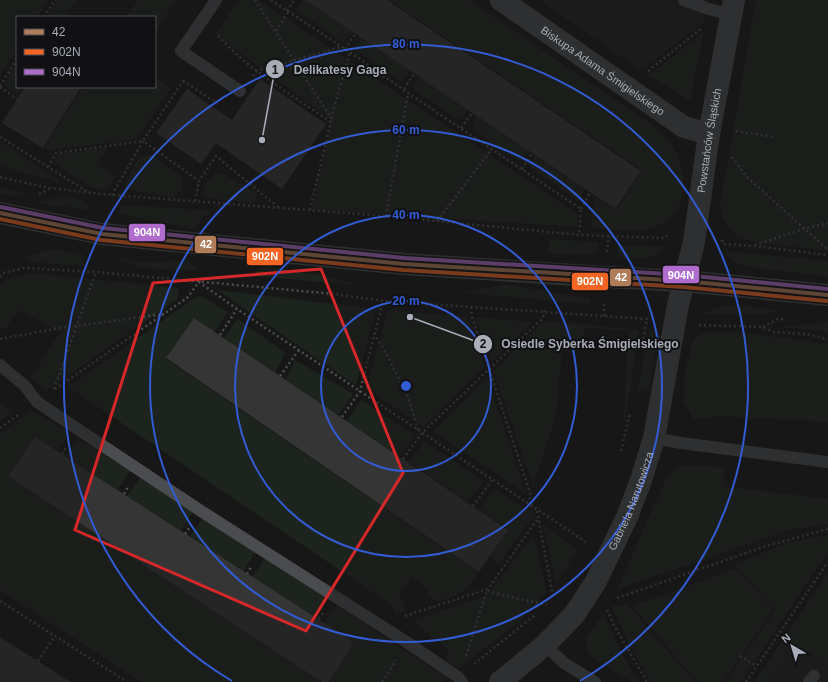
<svg xmlns="http://www.w3.org/2000/svg" width="828" height="682" viewBox="0 0 828 682" font-family="Helvetica,sans-serif">
  <style>
    .built { fill: #212123 }
    .green { fill: #1d241e }
    .building { fill: #353536 }
    .lines { fill: none; stroke-linecap: round; stroke-linejoin: round }
    .path { stroke: #4d4e52; stroke-width: 2.5; stroke-dasharray: 2 3; stroke-linecap: butt }
    .lane { stroke: #4b4c50; stroke-width: 12 }
    .street { stroke: #4b4c50; stroke-width: 22 }
    .bus-1-casing { stroke: #111113; stroke-width: 7 }
    .bus-2-casing { stroke: #111113; stroke-width: 7 }
    .bus-3-casing { stroke: #111113; stroke-width: 7 }
    .bus-1 { stroke: #b07c57; stroke-width: 4 }
    .bus-2 { stroke: #f26522; stroke-width: 4 }
    .bus-3 { stroke: #b06ccc; stroke-width: 4 }
    .marked { fill: none; stroke: #d62828; stroke-width: 3; stroke-linejoin: round }
    .ring { fill: none; stroke: #325cd3; stroke-width: 2 }
    .labels { text-anchor: middle; stroke-width: 4; stroke-linejoin: round; paint-order: stroke }
    .street-label { font-size: 11px; fill: #a8adb8; stroke: #111113 }
    .centre { fill: #325cd3; stroke: #111113; stroke-width: 2 }
    .ring-label { font-size: 12px; text-anchor: middle; font-weight: bold; fill: #325cd3; stroke: #111113; stroke-width: 4; stroke-linejoin: round; paint-order: stroke }
    .leader { fill: none; stroke: #a8adb8; stroke-width: 1.5 }
    .callout-dot { fill: #a8adb8; stroke: #111113; stroke-width: 1.5 }
    .mark-label { font-size: 12px; text-anchor: middle; font-weight: bold; fill: #111 }
    .callout-label { font-size: 12px; text-anchor: middle; font-weight: bold; fill: #a8adb8; stroke: #111113; stroke-width: 4; stroke-linejoin: round; paint-order: stroke }
    .line-badge { stroke: #111113; stroke-width: 1.5 }
    .badge-label { font-size: 11px; text-anchor: middle; font-weight: bold; fill: #fff }
  </style>
  <rect width="100%" height="100%" fill="#171717"/>
  <g class="built">
    <path d="M539,0H707L704,22L641,70Z"/>
    <path d="M793,649L810,664L816,657L828,664V682H767Z"/>
  </g>
  <g class="green">
    <path d="M0,0H48L37,17H17V49L0,76Z"/>
    <path d="M57,0H77L66,17H46Z"/>
    <path d="M138,0H176L155,32V17H127Z"/>
    <path d="M238,0H259L579,215L577,227L312,209L332,120L215,35Z"/>
    <path d="M302,0H304L352,31L344,43L296,10Z"/>
    <path d="M389,0H469L654,126C666,136 677,150 681,166C687,193 682,219 652,228C634,234 611,229 592,228V207L595,197L616,210L642,170Z"/>
    <path d="M756,0H828V251L754,242L738,237L727,225L722,217L720,207L723,188Z"/>
    <path d="M704,32L690,101L648,75Z"/>
    <path d="M361,38L410,71L403,81H400L354,49Z"/>
    <path d="M17,63V87H22L18,94L3,85Z"/>
    <path d="M155,77L171,88L136,140L47,150L44,148L83,87H155Z"/>
    <path d="M420,77L468,110L463,119L459,120L413,89Z"/>
    <path d="M477,116L529,151L521,162L473,129L472,125Z"/>
    <path d="M0,141L63,183L0,166Z"/>
    <path d="M108,148L97,164L116,176L107,190L90,187L53,163L58,154Z"/>
    <path d="M151,155L178,173L183,182L181,191L173,197L123,189L138,158Z"/>
    <path d="M535,156L585,189L578,200L529,167Z"/>
    <path d="M217,173L224,174L256,193L257,195L254,203L205,198L202,195C204,186 209,178 217,173Z"/>
    <path d="M0,187L25,194L10,196L0,194Z"/>
    <path d="M64,196L83,200L90,210L34,203Z"/>
    <path d="M121,205L211,210L193,229L119,214Z"/>
    <path d="M549,239L598,242L596,255L549,253Z"/>
    <path d="M618,245L667,247L653,256L642,259L618,257Z"/>
    <path d="M52,249L83,254L84,266L29,262L23,257Z"/>
    <path d="M724,251L828,261V277L742,266L728,257Z"/>
    <path d="M114,258L141,262L187,260L199,271L141,268Z"/>
    <path d="M263,265L318,275L360,285L252,276Z"/>
    <path d="M29,273L179,288L177,299L45,392L31,378L60,332L18,310L7,327L0,330V284L5,280Z"/>
    <path d="M503,284L590,299L591,304L463,293Z"/>
    <path d="M217,290L376,309L356,385Z"/>
    <path d="M201,296L228,312L214,332L194,318L166,359L478,572C466,593 460,597 436,601L426,593L429,589L412,577L399,593L407,611L396,615L393,606L68,387L196,297Z"/>
    <path d="M738,305L779,311L764,315L703,314L718,307Z"/>
    <path d="M388,310L468,317L485,367L424,427L366,389Z"/>
    <path d="M475,317L533,322L491,362Z"/>
    <path d="M238,319L285,353L275,373L224,338Z"/>
    <path d="M561,322L639,330L623,434L628,331L584,328L583,341H563L556,416L533,486L493,371L542,323Z"/>
    <path d="M828,322V333L818,331L779,327Z"/>
    <path d="M649,330L657,331V342L649,389L637,395Z"/>
    <path d="M706,332L744,333L828,344V422L719,416L694,420L683,402L685,372L692,344L696,337Z"/>
    <path d="M295,360L353,394L338,415L286,380Z"/>
    <path d="M487,377L526,494L433,432Z"/>
    <path d="M361,400L415,435L399,456L347,421Z"/>
    <path d="M0,403L13,413L0,422Z"/>
    <path d="M33,411L70,433L57,451L35,437L8,476L322,682H141L0,590V433L27,413Z"/>
    <path d="M79,439L130,471L118,490L66,456Z"/>
    <path d="M424,441L484,481L468,502L409,462Z"/>
    <path d="M684,465L724,468V486L828,499V524L789,530L617,589L667,476L675,469Z"/>
    <path d="M140,478L193,512L181,530L127,496Z"/>
    <path d="M494,488L535,514L499,564L490,558L508,529L479,510Z"/>
    <path d="M203,518L255,552L244,571L190,536Z"/>
    <path d="M543,525L578,549L556,584L543,528Z"/>
    <path d="M828,535V552L741,682H725L776,609L733,565L789,542Z"/>
    <path d="M534,536L547,593L518,623L458,669L445,659L449,651L413,621L482,597L490,591L527,543Z"/>
    <path d="M265,558L327,597L314,616L252,577Z"/>
    <path d="M735,569L774,609L723,682H697L632,606Z"/>
    <path d="M828,573V664L816,657L810,664L793,649L767,682H754Z"/>
    <path d="M336,605L444,676L447,679L443,682H329L354,642L324,623Z"/>
    <path d="M628,605L695,682H650L629,644L611,606Z"/>
    <path d="M604,613L620,650L639,682H632L591,657L587,651L586,637Z"/>
  </g>
  <g class="building">
    <path d="M305,0H387L641,171L615,209Z"/>
    <path d="M260,79L326,124L282,189L216,143L201,164L156,133L187,89L232,120Z"/>
    <path d="M25,87H81L43,148L2,123Z"/>
    <path d="M194,318L508,530L479,572L166,358Z"/>
    <path d="M35,437L354,642L329,682H322L8,476Z"/>
    <path d="M0,637L38,661L70,682H0Z"/>
  </g>
  <g class="lines">
    <g class="path">
      <path d="M255,0L331,118L350,52"/>
      <path d="M271,0L350,52L408,93L581,209L579,235"/>
      <path d="M287,11L294,0"/>
      <path d="M44,17L55,0"/>
      <path d="M276,31L288,12"/>
      <path d="M218,36C250,71 292,95 331,122"/>
      <path d="M345,49L355,34"/>
      <path d="M648,71L701,29"/>
      <path d="M253,76L257,71L340,47"/>
      <path d="M183,81L217,103"/>
      <path d="M0,86L17,59"/>
      <path d="M0,87L17,99"/>
      <path d="M404,89L414,74"/>
      <path d="M461,128L472,113"/>
      <path d="M736,131L774,137"/>
      <path d="M0,137L88,192"/>
      <path d="M732,157L746,176L828,250"/>
      <path d="M48,167L56,153L143,141L185,78"/>
      <path d="M522,169L532,153"/>
      <path d="M0,177L49,188L112,195L386,216L579,235L665,238L668,233"/>
      <path d="M39,194L49,189"/>
      <path d="M112,195L143,141L199,181L216,156L278,207"/>
      <path d="M195,201L199,181"/>
      <path d="M581,209L590,192"/>
      <path d="M310,210L331,121"/>
      <path d="M386,216L408,93"/>
      <path d="M437,221L492,149"/>
      <path d="M722,240L723,244L755,246L828,255"/>
      <path d="M755,245L803,229L828,223"/>
      <path d="M607,252L609,236"/>
      <path d="M0,277L3,273L24,268L96,272L334,294L383,301L647,319L643,339"/>
      <path d="M471,307L472,317L531,496L527,503"/>
      <path d="M604,316V302"/>
      <path d="M699,325L763,327L774,332L806,334L828,339"/>
      <path d="M763,327L778,319H784"/>
      <path d="M374,333L387,355L408,397L418,430"/>
      <path d="M220,335L237,309"/>
      <path d="M0,339L60,328L164,314"/>
      <path d="M280,376L299,350"/>
      <path d="M54,389L96,272"/>
      <path d="M55,389L187,298L199,282L237,309L586,542"/>
      <path d="M342,417L360,391L383,301"/>
      <path d="M0,428L20,414"/>
      <path d="M621,451L630,413"/>
      <path d="M62,454L67,446"/>
      <path d="M403,459L422,433L543,318L544,311"/>
      <path d="M124,494L128,487"/>
      <path d="M473,506L492,480"/>
      <path d="M537,511L553,596"/>
      <path d="M185,534L189,528"/>
      <path d="M247,574L251,567"/>
      <path d="M617,598L766,546L828,529"/>
      <path d="M0,601L127,682"/>
      <path d="M607,610L615,627L647,682"/>
      <path d="M405,616L488,589L539,517"/>
      <path d="M319,619L323,613"/>
      <path d="M466,656L487,590L502,595L547,605"/>
      <path d="M740,656L757,666"/>
      <path d="M38,661L55,636"/>
      <path d="M474,664L535,615"/>
      <path d="M382,682L396,660"/>
      <path d="M746,682L828,562"/>
    </g>
    <g class="lane">
      <path d="M216,0L181,51L240,91"/>
      <path d="M684,0L706,8L731,15"/>
      <path d="M0,365L25,386L37,402L201,511L405,641L458,677L462,682"/>
      <path d="M654,438L681,443L828,462"/>
      <path d="M545,645L564,663L595,682"/>
      <path d="M809,682L814,676"/>
    </g>
    <g class="street">
      <path id="s1" d="M501,0L684,127L709,134"/>
      <path d="M0,213L102,234L404,264L606,277L684,281L828,295"/>
      <path id="s2" d="M500,682L545,645L574,615L595,583L627,517L641,480L654,438L678,305L694,242L709,134L734,0"/>
    </g>
    <defs>
      <path id="bus-1" d="M0,213L102,234L404,264L684,281L828,295"/>
      <path id="bus-2" d="M0,219L101,240L403,270L684,287L827,301"/>
      <path id="bus-3" d="M1,207L103,228L404,258L684,275L828,289"/>
    </defs>
    <use href="#bus-1" class="bus-1-casing"/>
    <use href="#bus-2" class="bus-2-casing"/>
    <use href="#bus-3" class="bus-3-casing"/>
    <use href="#bus-1" class="bus-1"/>
    <use href="#bus-2" class="bus-2"/>
    <use href="#bus-3" class="bus-3"/>
  </g>
  <path d="M0 0H828V682H0ZM321,269L403,473L306,631L75,530L153,283Z" fill="#171717" fill-opacity=".55" fill-rule="evenodd"/>
  <path class="marked" d="M321,269L403,473L306,631L75,530L153,283Z"/>
  <g class="ring">
    <circle cx="406" cy="386" r="85"/>
    <circle cx="406" cy="386" r="171"/>
    <circle cx="406" cy="386" r="256"/>
    <path d="M232 681A342 342 0 1 1 580 681"/>
  </g>
  <g class="labels">
    <g class="street-label">
      <text dy="4" stroke="none"><textPath href="#s1" startOffset="124">Biskupa Adama Śmigielskiego</textPath></text>
      <text dy="4" stroke="none"><textPath href="#s2" startOffset="598">Powstańców Śląskich</textPath></text>
      <text dy="4" stroke="none"><textPath href="#s2" startOffset="228">Gabriela Narutowicza</textPath></text>
    </g>
  </g>
  <circle cx="406" cy="386" r="6" class="centre"/>
  <g class="ring-label">
    <text x="406" y="48">80 m</text>
    <text x="406" y="134">60 m</text>
    <text x="406" y="219">40 m</text>
    <text x="406" y="305">20 m</text>
  </g>
  <path class="leader" d="M262 140L275 69M410 317L483 344"/>
  <g class="callout-dot">
    <circle cx="262" cy="140" r="4"/>
    <circle cx="410" cy="317" r="4"/>
    <circle cx="275" cy="69" r="10"/>
    <circle cx="483" cy="344" r="10"/>
  </g>
  <g class="mark-label">
    <text x="275" y="74">1</text>
    <text x="483" y="348">2</text>
  </g>
  <g class="callout-label">
    <text x="340" y="74">Delikatesy Gaga</text>
    <text x="590" y="348">Osiedle Syberka Śmigielskiego</text>
  </g>
  <g class="line-badge">
    <rect x="128" y="223" width="38" height="19" rx="4" fill="#b06ccc"/>
    <rect x="194" y="235" width="23" height="19" rx="4" fill="#b07c57"/>
    <rect x="246" y="247" width="38" height="19" rx="4" fill="#f26522"/>
    <rect x="662" y="265" width="38" height="19" rx="4" fill="#b06ccc"/>
    <rect x="609" y="268" width="23" height="19" rx="4" fill="#b07c57"/>
    <rect x="571" y="272" width="38" height="19" rx="4" fill="#f26522"/>
  </g>
  <g class="badge-label">
    <text x="147" y="236">904N</text>
    <text x="206" y="248">42</text>
    <text x="265" y="260">902N</text>
    <text x="681" y="279">904N</text>
    <text x="621" y="281">42</text>
    <text x="590" y="285">902N</text>
  </g>
  <rect x="16" y="16" width="140" height="72" fill="#111113" stroke="#4d4f55"/>
  <rect x="24" y="29" width="20" height="6" fill="#b07c57" stroke="#4d4f55"/>
  <text x="52" y="36" font-size="12" fill="#a8adb8">42</text>
  <rect x="24" y="49" width="20" height="6" fill="#f26522" stroke="#4d4f55"/>
  <text x="52" y="56" font-size="12" fill="#a8adb8">902N</text>
  <rect x="24" y="69" width="20" height="6" fill="#b06ccc" stroke="#4d4f55"/>
  <text x="52" y="76" font-size="12" fill="#a8adb8">904N</text>
  <g transform="translate(792 646) rotate(322)" stroke="#111113" stroke-width="3" paint-order="stroke">
  <path d="M0-3L7 15L0 10L-7 15Z" fill="#a8adb8"/>
  <text y="-6" font-size="11" font-weight="bold" text-anchor="middle" fill="#a8adb8">N</text>
  </g>
</svg>
